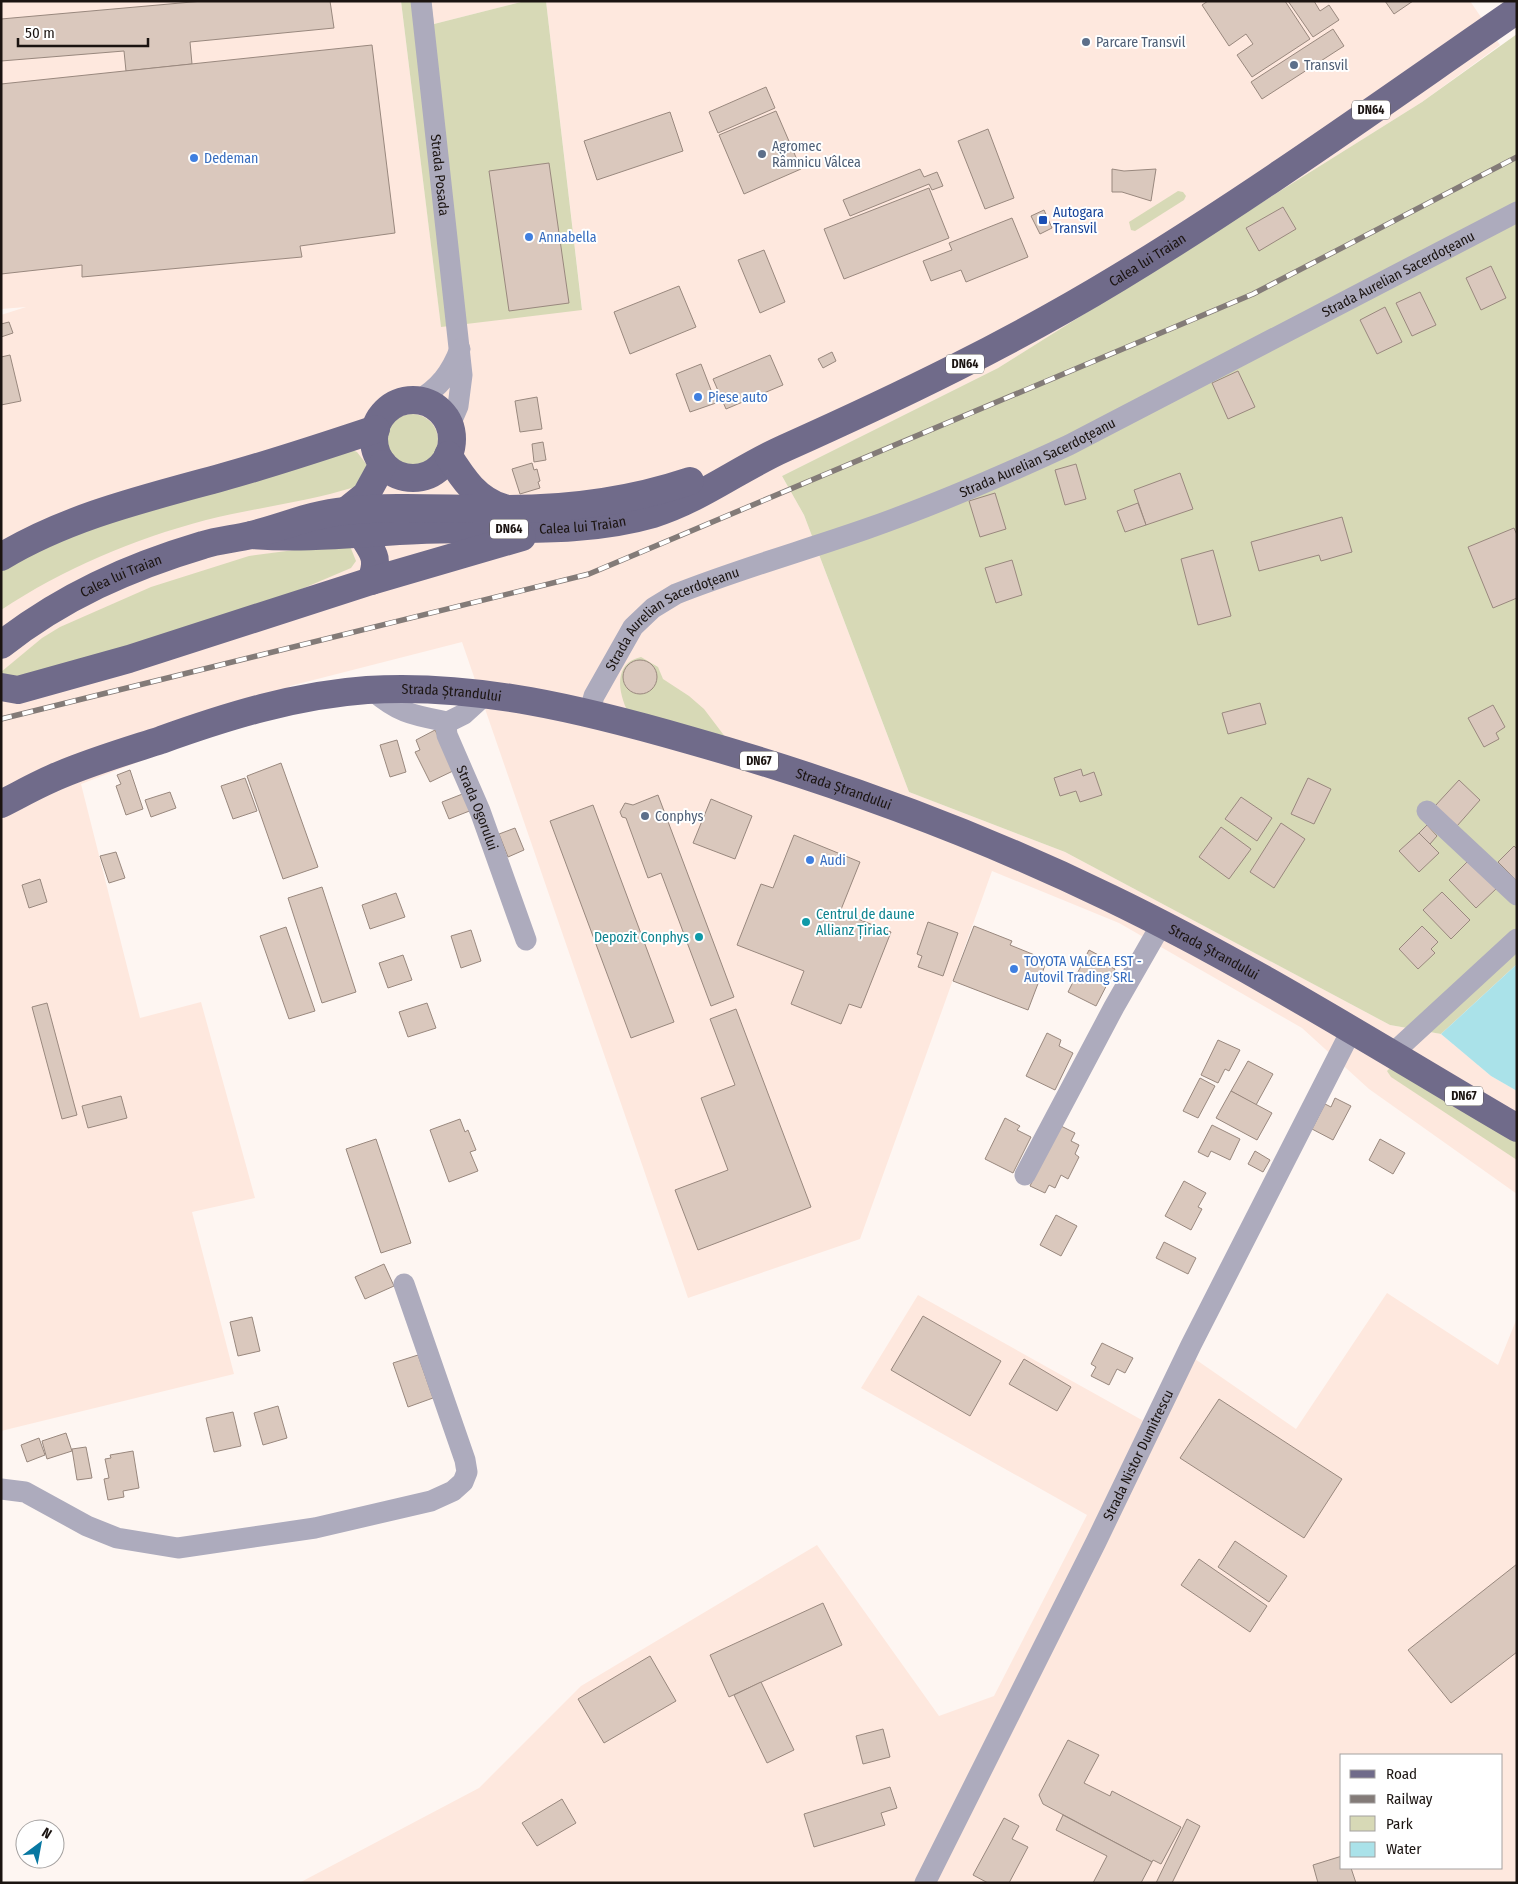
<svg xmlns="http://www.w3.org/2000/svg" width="1518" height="1884" viewBox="0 0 1518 1884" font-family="'Fira Sans Condensed',sans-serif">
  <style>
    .built { fill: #fee8de; fill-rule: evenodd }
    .green { fill: #d7d9b6 }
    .water { fill: #aae2e9 }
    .building { fill: #dac8bd; stroke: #99887e }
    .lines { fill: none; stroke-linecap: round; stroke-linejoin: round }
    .minor { stroke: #adabbd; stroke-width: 21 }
    .major { stroke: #706b8a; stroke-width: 28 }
    .rail-casing { stroke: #837b78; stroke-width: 5.5 }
    .rail { stroke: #fff; stroke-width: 4; stroke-dasharray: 11; stroke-linecap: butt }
    .service-dot { fill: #5c6f8a; stroke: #fff; stroke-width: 2 }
    .shop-dot { fill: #3f7fe0; stroke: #fff; stroke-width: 2 }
    .transit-dot { fill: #1a4fb4; stroke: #fff; stroke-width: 2 }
    .culture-dot { fill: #0f9aa8; stroke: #fff; stroke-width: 2 }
    .labels { text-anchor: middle; stroke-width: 4; stroke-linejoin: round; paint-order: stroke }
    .shield { fill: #fff; stroke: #5f5a58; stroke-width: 1 }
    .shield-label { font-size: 12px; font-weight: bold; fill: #1b1411 }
    .service-label { font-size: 14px; fill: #4e5e75; stroke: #fff; text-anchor: start }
    .shop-label { font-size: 14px; fill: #366cbe; stroke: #fff; text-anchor: start }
    .street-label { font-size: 14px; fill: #1b1411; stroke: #fff }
    .transit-label { font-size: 14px; fill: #164399; stroke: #fff; text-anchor: start }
    .culture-label { font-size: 14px; fill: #0d838f; stroke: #fff; text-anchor: start }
  </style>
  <rect width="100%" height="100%" fill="#fef6f2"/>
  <g class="built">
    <path d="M1,1H401L441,326L582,309L546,1H1470L1500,45L1422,102L998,368L782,476L804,515L909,792L1065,852L1390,1025L1441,1034L1491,1076L1517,1091V1194L1369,1089L1302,1028L1119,923L992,871L860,1239L688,1298L462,642L290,686L282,715L214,733L81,784L140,1018L201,1002L255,1198L192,1212L234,1374L1,1431V315L26,307L1,309Z"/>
    <path d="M431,1H525L434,24Z"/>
    <path d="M1387,1293L1498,1365L1517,1318V1883H299L479,1788L581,1686L817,1545L939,1716L994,1696L1087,1515L861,1388L918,1295L1158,1429L1195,1359L1296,1429ZM1342,1755H1502V1868H1342Z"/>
  </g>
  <g class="green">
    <path d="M401,1H431L434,24L525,1H546L582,310L441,327Z"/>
    <path d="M1517,34V964L1441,1034L1390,1025L1065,852L909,792L804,515L782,476L998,368L1422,102Z"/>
    <path d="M1178,191L1183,192L1186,196L1184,200L1135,231L1131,230L1129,222Z"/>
    <circle cx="412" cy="440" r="26"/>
    <path d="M349,449L357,452L367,465L355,487C306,502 255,508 206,520C134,539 63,569 1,610V569L62,538Z"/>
    <path d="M350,546L356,561L351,568L264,605L37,677H1V672L42,638L60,627L151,587L249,556L302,549Z"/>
    <path d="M641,657L658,667L663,679L689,696L704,709L729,742L628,712C618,692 613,663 641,657Z"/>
    <path d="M1390,1068L1433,1091L1517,1142V1160L1391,1077L1387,1071Z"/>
  </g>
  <path class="water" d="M1517,964V1091L1491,1076L1441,1034Z"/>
  <g class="building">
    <path d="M203,1H330L334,28L190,42L192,64L126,71L124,51L1,61V19Z"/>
    <path d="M1208,1H1285L1310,39L1252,77L1237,55L1253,44L1246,34L1229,46L1202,5Z"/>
    <path d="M1288,1H1314L1320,11L1329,5L1339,20L1313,37Z"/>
    <path d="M1385,1H1413L1394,14Z"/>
    <path d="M1333,29L1344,46L1262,99L1251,82Z"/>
    <path d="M372,45L395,233L300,246L302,257L82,277V265L1,274V84Z"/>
    <path d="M766,87L775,108L718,133L709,112Z"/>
    <path d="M776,111L801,169L744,194L719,135Z"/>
    <path d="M670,112L683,151L597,180L584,141Z"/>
    <path d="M988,129L1014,198L985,209L958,141Z"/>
    <path d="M549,163L569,303L509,311L489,171Z"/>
    <path d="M920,169L924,177L937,172L943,186L932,190L929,184L850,216L843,200Z"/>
    <path d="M1112,169L1124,171L1156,169L1151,201L1122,192H1112Z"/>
    <path d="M929,188L949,238L844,279L824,229Z"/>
    <path d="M1283,207L1296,229L1259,251L1246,228Z"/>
    <path d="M1044,210L1052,228L1040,234L1031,216Z"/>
    <path d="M1012,218L1028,257L966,282L961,270L931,281L923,261L952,250L949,243Z"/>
    <path d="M764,250L785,302L760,313L738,260Z"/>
    <path d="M1491,266L1506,298L1481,310L1466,278Z"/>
    <path d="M679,286L696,327L630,354L614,312Z"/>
    <path d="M1420,292L1436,325L1412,336L1396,303Z"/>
    <path d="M1385,307L1402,342L1377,354L1360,320Z"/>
    <path d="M9,322L13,333L1,337V324Z"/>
    <path d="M832,352L836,361L823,368L818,359Z"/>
    <path d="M10,355L21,401L1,405V357Z"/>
    <path d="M770,355L783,385L726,409L713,379Z"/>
    <path d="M701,364L716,403L690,412L676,374Z"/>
    <path d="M1238,371L1255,407L1228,419L1212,383Z"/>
    <path d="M537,397L542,429L520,432L515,401Z"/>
    <path d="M543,442L546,460L534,462L532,444Z"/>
    <path d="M532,463L534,470L537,469L540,481L538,482L540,488L520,494L512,469Z"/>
    <path d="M1076,464L1086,499L1065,505L1055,470Z"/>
    <path d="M1180,473L1193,509L1146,525L1134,490Z"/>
    <path d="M995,493L1006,529L980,537L969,501Z"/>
    <path d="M1138,503L1146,525L1125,532L1117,511Z"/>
    <path d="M1342,517L1352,552L1321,561L1319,555L1259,571L1251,542Z"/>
    <path d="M1514,528L1517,535V598L1493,608L1468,547Z"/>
    <path d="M1213,550L1231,616L1198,625L1181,559Z"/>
    <path d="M1012,560L1022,595L996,603L985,568Z"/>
    <circle cx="640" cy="677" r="17"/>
    <path d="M1260,703L1266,724L1228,734L1222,713Z"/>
    <path d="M1493,705L1505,727L1496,733L1499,739L1484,747L1468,718Z"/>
    <path d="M435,730L455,770L430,782L415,752L420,750L416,740Z"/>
    <path d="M397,740L406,772L390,777L380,745Z"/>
    <path d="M281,763L318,867L283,879L247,776Z"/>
    <path d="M1081,769L1083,776L1094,772L1102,795L1080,802L1076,791L1060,796L1054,778Z"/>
    <path d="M130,770L143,809L126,815L116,786L121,784L117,775Z"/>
    <path d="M245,778L257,811L233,819L221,786Z"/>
    <path d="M1308,778L1331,789L1314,824L1291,814Z"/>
    <path d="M1459,780L1480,800L1457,826L1435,806Z"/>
    <path d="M170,792L176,808L151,817L145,800Z"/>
    <path d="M465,793L472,810L449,819L442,802Z"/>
    <path d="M658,795L734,997L711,1006L661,873L648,878L626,818L622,817L620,812L625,803L633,805Z"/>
    <path d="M1241,797L1272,818L1257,841L1225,819Z"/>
    <path d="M711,799L752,816L735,859L693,843Z"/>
    <path d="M593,805L674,1022L631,1038L550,821Z"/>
    <path d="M1281,823L1305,839L1274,888L1250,872Z"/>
    <path d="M1427,825L1437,836L1430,844L1419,833Z"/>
    <path d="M1221,827L1251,849L1229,879L1199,857Z"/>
    <path d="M515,828L524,850L508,857L499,834Z"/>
    <path d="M1419,833L1439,853L1419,872L1399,851Z"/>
    <path d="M794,835L860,862L840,912L891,932L861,1008L849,1004L841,1024L791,1004L804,971L737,945L761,884L773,888Z"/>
    <path d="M1514,846L1517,849V881L1498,862Z"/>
    <path d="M116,852L125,878L109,883L100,856Z"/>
    <path d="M1469,860L1497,888L1476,908L1449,880Z"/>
    <path d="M40,879L47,902L29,908L22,885Z"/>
    <path d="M322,887L356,992L322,1003L288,898Z"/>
    <path d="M1442,892L1470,920L1451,939L1423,910Z"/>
    <path d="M396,893L405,917L370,929L362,905Z"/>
    <path d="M928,922L958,933L943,976L918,967L922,956L917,954Z"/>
    <path d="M974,926L1012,941L1010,945L1047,960L1028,1010L953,981Z"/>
    <path d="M1422,926L1438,942L1431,949L1435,953L1418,969L1399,949Z"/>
    <path d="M286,927L315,1011L289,1019L260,936Z"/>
    <path d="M471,930L481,961L461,968L451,936Z"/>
    <path d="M1089,950L1104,958L1102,963L1115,969L1096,1006L1068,992Z"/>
    <path d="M403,955L412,980L388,988L379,963Z"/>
    <path d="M47,1003L77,1115L62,1119L32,1007Z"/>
    <path d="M427,1003L436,1028L408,1037L399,1012Z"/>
    <path d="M736,1009L811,1207L698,1250L675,1190L728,1170L701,1098L735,1085L710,1019Z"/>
    <path d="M1047,1033L1061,1040L1059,1046L1073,1053L1055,1090L1026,1076Z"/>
    <path d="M1218,1040L1240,1050L1229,1071L1225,1069L1218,1083L1201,1075Z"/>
    <path d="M1248,1061L1273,1074L1256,1105L1231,1091Z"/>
    <path d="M1200,1078L1215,1086L1198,1118L1183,1111Z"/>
    <path d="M1231,1091L1272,1113L1257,1140L1216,1118Z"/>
    <path d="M121,1096L127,1118L88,1128L82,1106Z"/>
    <path d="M1335,1098L1351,1106L1333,1140L1312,1129L1325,1104L1331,1107Z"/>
    <path d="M1005,1118L1020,1126L1017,1130L1031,1137L1013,1173L985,1159Z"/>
    <path d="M460,1119L465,1132L468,1130L476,1150L470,1152L478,1171L449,1182L430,1130Z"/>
    <path d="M1059,1125L1075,1133L1071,1141L1079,1145L1075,1154L1079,1157L1068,1179L1061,1175L1055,1188L1049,1185L1045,1193L1030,1186Z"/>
    <path d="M1212,1125L1240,1139L1230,1160L1211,1151L1208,1157L1198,1152Z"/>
    <path d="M376,1139L411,1243L381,1253L346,1149Z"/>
    <path d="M1380,1139L1405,1153L1393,1174L1369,1160Z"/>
    <path d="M1255,1151L1270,1160L1263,1172L1248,1164Z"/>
    <path d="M1184,1181L1206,1193L1198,1207L1202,1209L1191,1230L1165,1216Z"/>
    <path d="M1056,1215L1077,1226L1061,1256L1040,1245Z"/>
    <path d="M1164,1242L1196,1258L1188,1274L1156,1258Z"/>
    <path d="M384,1264L394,1286L365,1299L355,1277Z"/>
    <path d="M923,1316L1001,1361L970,1416L891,1370Z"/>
    <path d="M252,1317L260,1351L238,1356L230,1322Z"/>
    <path d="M1102,1343L1133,1358L1125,1373L1117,1369L1109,1385L1091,1376L1096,1367L1091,1364Z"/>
    <path d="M418,1355L433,1398L408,1407L393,1363Z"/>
    <path d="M1024,1359L1071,1387L1057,1411L1009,1384Z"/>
    <path d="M1219,1399L1342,1479L1304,1538L1180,1458Z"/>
    <path d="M278,1406L287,1438L263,1445L254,1413Z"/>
    <path d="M233,1412L241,1446L214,1452L206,1418Z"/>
    <path d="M66,1433L72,1451L47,1459L42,1441Z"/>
    <path d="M39,1438L45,1455L27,1462L21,1445Z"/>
    <path d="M86,1447L92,1478L77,1480L72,1449Z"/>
    <path d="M133,1451L139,1488L123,1491L124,1497L108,1500L104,1479L109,1478L105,1459L111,1458L110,1455Z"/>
    <path d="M1235,1541L1287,1576L1269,1602L1218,1567Z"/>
    <path d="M1199,1559L1267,1606L1250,1632L1181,1585Z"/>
    <path d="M1517,1564V1652L1451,1703L1408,1650Z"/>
    <path d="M823,1603L842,1645L729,1697L710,1655Z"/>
    <path d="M650,1656L676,1701L604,1743L578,1699Z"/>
    <path d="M761,1682L794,1750L767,1763L734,1695Z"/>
    <path d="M883,1729L890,1757L863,1764L856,1736Z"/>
    <path d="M1068,1740L1099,1755L1084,1783L1110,1796L1112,1791L1181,1827L1161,1864L1153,1860L1152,1862L1043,1804L1039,1795Z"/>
    <path d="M890,1787L897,1808L881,1813L885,1825L814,1847L804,1814Z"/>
    <path d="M562,1799L576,1823L537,1846L522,1823Z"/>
    <path d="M1063,1815L1152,1862L1141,1883H1093L1107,1856L1056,1830Z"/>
    <path d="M1004,1818L1019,1826L1012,1839L1028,1847L1009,1883H988L973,1875Z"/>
    <path d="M1187,1819L1200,1826L1172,1883H1156Z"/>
    <path d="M1342,1856V1868H1351L1356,1883H1318L1313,1865Z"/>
  </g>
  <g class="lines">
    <g class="minor">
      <path id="s1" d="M421,1L462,375L458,406L449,427"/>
      <path d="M417,401C439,388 451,373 460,349"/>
      <path d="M372,690C400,714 413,715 448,722"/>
      <path id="s2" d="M486,694L464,714L448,722L446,726L447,735L480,811L526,940"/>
      <path id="s3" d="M589,714L594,696L633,627L653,608L676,594C739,569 803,551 866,529C935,505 1002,476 1069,445L1517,212"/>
      <path d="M1427,811L1517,895"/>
      <path d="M1392,1054L1517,939"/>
      <path d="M1025,1175L1114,1007L1161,925"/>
      <path d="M1,1489L25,1492L87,1526L117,1538L178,1548L315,1528L431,1501L453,1491L463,1482L467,1472L465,1460L404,1284"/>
      <path id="s4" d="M925,1883L1096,1542L1191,1345L1352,1029"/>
    </g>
    <g class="major">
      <circle cx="413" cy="439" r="39"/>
      <path d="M448,455C463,479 477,500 504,508"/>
      <path d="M346,511L366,495L383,464"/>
      <path d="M361,533C373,553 380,557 371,581"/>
      <path id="s5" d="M252,535C309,540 365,532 421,530C499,526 577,536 653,514C701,499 740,468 785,448C899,397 1011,343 1118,278C1255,195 1385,101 1517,10"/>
      <path d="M1,557C69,516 147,498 223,477C274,463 325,446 376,429"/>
      <path id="s6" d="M1,645C62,597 129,567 203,545C218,540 235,539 251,535C283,527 312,514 345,511C399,505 454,510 508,509C570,509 630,501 690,481"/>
      <path d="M1,687L18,690L129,659L371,581L522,537"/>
      <path id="s7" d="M1,804C21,794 40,783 60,775C93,761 127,751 161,740C228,716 296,695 367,690C476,683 585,710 689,740C834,781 974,832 1110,898C1251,966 1382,1049 1517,1128"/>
    </g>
    <defs>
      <path id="rail" d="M1,719L589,574L1253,294L1517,157"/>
    </defs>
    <use href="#rail" class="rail-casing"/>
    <use href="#rail" class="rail"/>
  </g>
  <g class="service-dot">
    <circle cx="1086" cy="42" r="5"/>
    <circle cx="1294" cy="65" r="5"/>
    <circle cx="762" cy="154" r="5"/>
    <circle cx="645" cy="816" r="5"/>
  </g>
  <g class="shop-dot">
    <circle cx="194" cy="158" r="5"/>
    <circle cx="529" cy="237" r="5"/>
    <circle cx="698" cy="397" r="5"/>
    <circle cx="810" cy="860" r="5"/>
    <circle cx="1014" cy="969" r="5"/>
  </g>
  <rect class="transit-dot" x="1038" y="215" width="10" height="10" rx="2.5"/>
  <g class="culture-dot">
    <circle cx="806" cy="922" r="5"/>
    <circle cx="699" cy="937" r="5"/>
  </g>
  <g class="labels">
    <g class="shield">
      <rect x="1352" y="100.5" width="38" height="19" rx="4"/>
      <rect x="946" y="354.5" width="38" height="19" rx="4"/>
      <rect x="490" y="519.5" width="38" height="19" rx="4"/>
      <rect x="740" y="751.5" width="38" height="19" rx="4"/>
      <rect x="1445" y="1086.5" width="38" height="19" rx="4"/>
    </g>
    <g class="shield-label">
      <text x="1371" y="114">DN64</text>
      <text x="965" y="368">DN64</text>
      <text x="509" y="533">DN64</text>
      <text x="759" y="765">DN67</text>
      <text x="1464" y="1100">DN67</text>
    </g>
    <g class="service-label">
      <text x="1096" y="47">Parcare Transvil</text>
      <text x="1304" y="70">Transvil</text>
      <text x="772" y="151">Agromec<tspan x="772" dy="16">Râmnicu Vâlcea</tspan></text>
      <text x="655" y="821">Conphys</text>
    </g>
    <g class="shop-label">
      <text x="204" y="163">Dedeman</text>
      <text x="539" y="242">Annabella</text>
      <text x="708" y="402">Piese auto</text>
      <text x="820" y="865">Audi</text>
      <text x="1024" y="966">TOYOTA VALCEA EST -<tspan x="1024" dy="16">Autovil Trading SRL</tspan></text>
    </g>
    <g class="street-label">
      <text dy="5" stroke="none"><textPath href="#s1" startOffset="175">Strada Posada</textPath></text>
      <text dy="5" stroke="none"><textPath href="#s5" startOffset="959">Calea lui Traian</textPath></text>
      <text dy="5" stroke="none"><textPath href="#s3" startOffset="944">Strada Aurelian Sacerdoțeanu</textPath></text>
      <text dy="5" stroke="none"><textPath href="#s3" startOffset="539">Strada Aurelian Sacerdoțeanu</textPath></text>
      <text dy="5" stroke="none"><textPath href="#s5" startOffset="331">Calea lui Traian</textPath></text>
      <text dy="5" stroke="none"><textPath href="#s6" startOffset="139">Calea lui Traian</textPath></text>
      <text dy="5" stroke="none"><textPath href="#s3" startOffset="134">Strada Aurelian Sacerdoțeanu</textPath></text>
      <text dy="5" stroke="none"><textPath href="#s7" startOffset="470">Strada Ștrandului</textPath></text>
      <text dy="5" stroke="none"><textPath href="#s7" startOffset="875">Strada Ștrandului</textPath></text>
      <text dy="5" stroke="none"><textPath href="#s2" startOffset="140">Strada Ogorului</textPath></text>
      <text dy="5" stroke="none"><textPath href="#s7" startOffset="1280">Strada Ștrandului</textPath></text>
      <text dy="5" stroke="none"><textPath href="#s4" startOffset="478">Strada Nistor Dumitrescu</textPath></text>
    </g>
    <g class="transit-label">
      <text x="1053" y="217">Autogara<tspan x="1053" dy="16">Transvil</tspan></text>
    </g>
    <g class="culture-label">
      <text x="816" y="919">Centrul de daune<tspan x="816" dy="16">Allianz Țiriac</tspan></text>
      <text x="689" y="942" text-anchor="end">Depozit Conphys</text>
    </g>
  </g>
  <rect width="1518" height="1884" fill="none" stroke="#1b1411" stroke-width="5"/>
  <rect x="1340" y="1754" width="162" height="115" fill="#ffffff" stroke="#a4a1a0"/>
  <rect x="1350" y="1770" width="25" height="8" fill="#706b8a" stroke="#a4a1a0"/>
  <text x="1386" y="1779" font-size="15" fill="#1b1411">Road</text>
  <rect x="1350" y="1795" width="25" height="8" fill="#837b78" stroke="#a4a1a0"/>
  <text x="1386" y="1804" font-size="15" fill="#1b1411">Railway</text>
  <rect x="1350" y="1816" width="25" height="15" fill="#d7d9b6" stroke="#a4a1a0"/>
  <text x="1386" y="1829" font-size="15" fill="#1b1411">Park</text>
  <rect x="1350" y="1842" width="25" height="15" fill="#aae2e9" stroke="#a4a1a0"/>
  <text x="1386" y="1854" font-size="15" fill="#1b1411">Water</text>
  <g transform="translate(40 1844) rotate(32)"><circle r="24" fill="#ffffff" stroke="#a4a1a0"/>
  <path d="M0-4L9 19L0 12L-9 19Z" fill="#0878a2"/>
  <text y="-8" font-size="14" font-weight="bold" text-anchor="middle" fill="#1b1411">N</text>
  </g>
  <path d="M18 38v8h130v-8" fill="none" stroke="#1b1411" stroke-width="2.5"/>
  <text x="25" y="38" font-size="15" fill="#1b1411" stroke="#ffffff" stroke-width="4" paint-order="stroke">50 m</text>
</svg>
